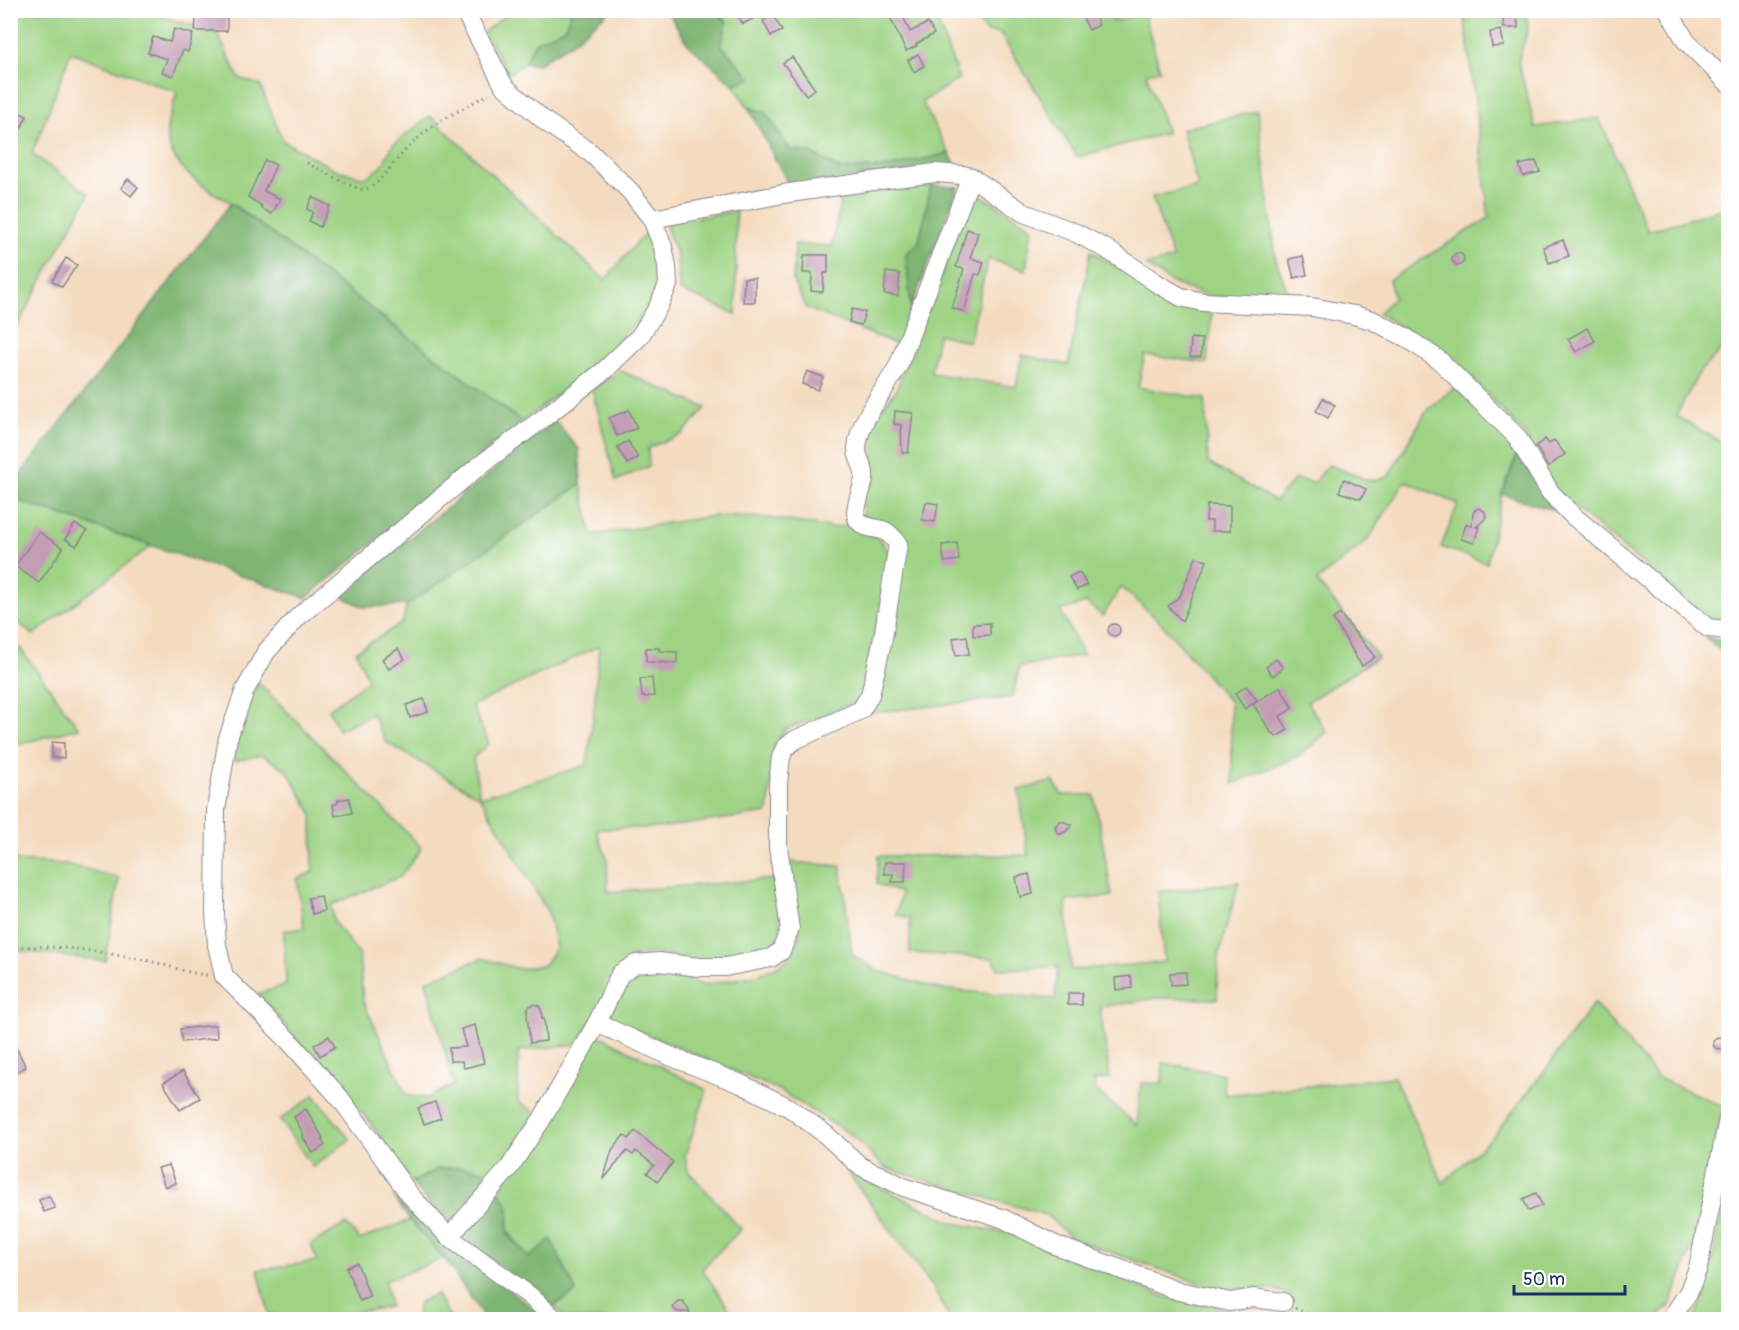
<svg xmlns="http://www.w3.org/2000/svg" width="1739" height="1330" viewBox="0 0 1739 1330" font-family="Pangolin,sans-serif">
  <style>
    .green { fill: #9ed384; stroke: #5c8171; stroke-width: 1.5; fill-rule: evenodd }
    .forest { fill: #7eb572; stroke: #4c7268; stroke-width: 1.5 }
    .building { fill: #c59cb6 }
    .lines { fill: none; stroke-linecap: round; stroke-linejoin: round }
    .minor-casing { stroke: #88858e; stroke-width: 20 }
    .path { stroke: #88858e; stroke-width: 3; stroke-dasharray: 1.5 4.5; stroke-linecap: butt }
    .minor { stroke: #fff; stroke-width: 18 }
  </style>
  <rect width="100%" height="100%" fill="#fff"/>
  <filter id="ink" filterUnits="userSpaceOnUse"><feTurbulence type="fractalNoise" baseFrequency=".0167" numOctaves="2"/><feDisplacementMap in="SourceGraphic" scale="12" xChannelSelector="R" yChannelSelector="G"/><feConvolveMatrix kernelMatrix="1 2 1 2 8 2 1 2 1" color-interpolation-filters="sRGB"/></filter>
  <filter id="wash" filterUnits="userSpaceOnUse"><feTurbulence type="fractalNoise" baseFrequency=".008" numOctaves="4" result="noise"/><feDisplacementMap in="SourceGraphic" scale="24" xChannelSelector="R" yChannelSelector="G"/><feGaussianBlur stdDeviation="1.35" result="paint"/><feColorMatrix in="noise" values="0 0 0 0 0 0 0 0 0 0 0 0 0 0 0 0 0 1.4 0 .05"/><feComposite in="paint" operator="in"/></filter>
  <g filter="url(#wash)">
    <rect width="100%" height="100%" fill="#f4dbbf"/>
    <g class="green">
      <path d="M11,11H146V12L217,33L239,78L260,85L283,141L334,169L365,178L381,167L393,145L430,116L605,280L646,232L654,245L658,263V290L639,319L592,367L522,422L231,203C204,188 165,165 167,129C168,117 174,104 177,92L71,52L32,154L89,194L11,337L10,234L15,227L10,223Z"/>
      <path d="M511,11H571L565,28L535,42L524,63L508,74L484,32Z"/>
      <path d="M717,11H946L935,15L959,79L922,102L949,153L892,167L841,170L811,153L790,150L766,113L748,107L734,85L750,77L721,45L726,22Z"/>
      <path d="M969,11H1108L1112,21L1144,14L1160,70L1146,73L1167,133L1077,157L1000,33L986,32Z"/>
      <path d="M1464,11H1526L1528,29L1518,61L1535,127L1599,118L1648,231L1728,207V343L1700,371L1676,416L1728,446V623L1711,620L1553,490L1524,434L1454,359L1378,313L1394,298L1389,280L1489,218Z"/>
      <path d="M1257,111L1276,260L1290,298L1207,296L1172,283L1146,265L1173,259L1152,197L1198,187L1182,129Z"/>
      <path d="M931,185L919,242L906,254L911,308L898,345L806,308L793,281L795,244L832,246L842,194Z"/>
      <path d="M974,191L1032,227L1026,270L988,259L969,342L938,334L931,373L1016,387L1022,355L1068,365L1091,251L1177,304L1212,312L1207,363L1145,355L1138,387L1205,399L1208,463L1275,501L1295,479L1313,483L1329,465L1370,481L1388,477L1427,410L1455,387L1468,399L1518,452L1502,494L1487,563L1441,547L1458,504L1405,481L1368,540L1317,581L1378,657L1307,702L1327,732L1300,755L1233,784L1230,702L1160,622L1121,587L1103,616L1086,603L1060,611L1084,655L1019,667L1013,697L870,713L905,542L863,516V445L877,415L896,390Z"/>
      <path d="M736,211V314L679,290L677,256L665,223Z"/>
      <path d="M621,371L706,408L682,434L648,448L649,466L616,481L592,389Z"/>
      <path d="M581,484L592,535L713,516L769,518L834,528L850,524L858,532L879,538L889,553L868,675L856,702L786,729L774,746L768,813L658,828H616L596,830L607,859L608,892L773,879L779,907L781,935L768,950L711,962L652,953L632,957L577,1044L518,1051V1102L536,1112L521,1137L496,1173L463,1167L438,1169L412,1182L368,1120L258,994L286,985L284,931L304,928L297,879L313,872L312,813L287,770L262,755L234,761L239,727L258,682L422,848L400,877L331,905L334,922L359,954L363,1001L407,1096L428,1098L454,1085L426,981L482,958L519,969L544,965L556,947L548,912L480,797L386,742L372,714L338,730L329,709L368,680L356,651L402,623L407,605ZM599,646L594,711L587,765L480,797L473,758L489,743L472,706Z"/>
      <path d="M11,498L151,546L33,635L11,616Z"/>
      <path d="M20,648L79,728L15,745L11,748V655Z"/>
      <path d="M1053,781L1062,795H1094L1112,896L1066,901L1071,970L1164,962L1158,892L1239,882L1218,958L1217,999L1158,998L1100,1007L1110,1079L1095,1080L1096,1091L1137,1125L1141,1083L1162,1084L1163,1063L1223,1074L1225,1095L1394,1077L1443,1183L1495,1134L1543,1073L1594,1003L1658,1078L1723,1106L1691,1251L1670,1305L1656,1319H1292L1291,1296L1274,1289H1217L1073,1239L1046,1215L885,1168L850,1134L779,1090L609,1018L619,989L633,973L650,968L703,985L757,975L778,966L791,956L799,938L789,862L841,866L852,955L876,970L938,989L1055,999L1058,967L998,969L993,958L910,953V918L896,915L901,893L877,884L878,856L1028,855L1019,790Z"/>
      <path d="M11,851H14L15,861L66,864L119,878L105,961L20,951L11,952Z"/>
      <path d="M598,1035L707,1090L685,1156L688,1171L741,1229L702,1269L736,1319H566L554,1306L576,1291L551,1240L529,1258L508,1232L509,1208L499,1190Z"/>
      <path d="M314,1095L350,1139L313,1167L280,1120Z"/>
      <path d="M846,1170L953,1223L1012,1234L1165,1297L1275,1319H950L932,1286Z"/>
      <path d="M1728,1180V1319H1693L1706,1294Z"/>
      <path d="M410,1220L444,1258L385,1281L390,1307L300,1320L292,1319L269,1314L258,1270L317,1261L311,1244L346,1224L360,1240Z"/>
      <path d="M436,1294L451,1319H416L419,1302Z"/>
    </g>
    <g class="forest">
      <path d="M571,11H609L574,41L538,64L524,63L535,42L565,28Z"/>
      <path d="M687,11H717L727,22L721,45L751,78L734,85L688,44L667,11Z"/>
      <path d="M748,107L766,113L790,150L811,153L841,170L892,167L949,153L956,165L789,186Z"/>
      <path d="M931,185L958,187L911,308L906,254L919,242Z"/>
      <path d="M231,203L522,422L306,598L11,498L10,488Z"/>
      <path d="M555,421L579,449L581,484L407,605L364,607L339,595Z"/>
      <path d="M1518,452L1554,510L1502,494Z"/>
      <path d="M1704,636L1728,643V657Z"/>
      <path d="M463,1167L496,1173L449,1229L412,1183L438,1169Z"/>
      <path d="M499,1190L509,1208L508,1233L529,1258L551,1239L576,1292L554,1306L461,1237Z"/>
      <path d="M393,1197L443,1241L548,1319H483L484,1317L444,1258L410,1220Z"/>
    </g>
    <g id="blocks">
      <g class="building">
        <path d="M207,10H227V31H195L196,18H207Z"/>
        <path d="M735,10H769L743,24Z"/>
        <path d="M1079,10H1092L1099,25L1089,30Z"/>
        <path d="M1502,10H1517L1518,28H1504Z"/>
        <path d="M901,12L910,32L928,23L934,34L916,44L917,46L906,51L890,17Z"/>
        <path d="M773,15L782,31L771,36L763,21Z"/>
        <path d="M174,29L193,34L188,52L183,50L173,76L162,72L167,59L148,53L153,37L170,42Z"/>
        <path d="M1501,30L1504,46L1492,47L1490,32Z"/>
        <path d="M918,54L924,66L914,72L908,60Z"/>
        <path d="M792,57L815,89L806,95L783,63Z"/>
        <path d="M10,108L27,116L10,150Z"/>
        <path d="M265,160L276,165L264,191L280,199L272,214L261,208L262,206L248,197Z"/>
        <path d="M1536,161L1540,172L1523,176L1519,165Z"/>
        <path d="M128,179L138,187L131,196L121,188Z"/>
        <path d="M312,197L330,206L320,227L309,221L313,212L307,209Z"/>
        <path d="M967,229L978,233L970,258L984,262L980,275L975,274L964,312L952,308L964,269L956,267Z"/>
        <path d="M1563,240L1569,256L1549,263L1543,247Z"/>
        <circle cx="1458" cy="259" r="6"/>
        <path d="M804,255H828V273H824L823,292L811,291L812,273H803Z"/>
        <path d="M1303,256L1307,275L1294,278L1289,259Z"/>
        <path d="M66,258L77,265L62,287L52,281Z"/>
        <path d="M886,272L900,274L898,296L884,294Z"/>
        <path d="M744,278H755V302H743Z"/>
        <path d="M852,309L865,312L861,325L849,322Z"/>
        <path d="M1587,328L1595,341L1576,352L1568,339Z"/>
        <path d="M1191,338L1202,339L1201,357H1190Z"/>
        <path d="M807,371L823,377L818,390L802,384Z"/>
        <path d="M1323,398L1335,405L1328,418L1316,411Z"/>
        <path d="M629,410L637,428L617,436L609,418Z"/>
        <path d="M895,411L913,413L908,453H902L901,425L894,424Z"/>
        <path d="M1545,439L1549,444L1554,440L1565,454L1548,467L1536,446Z"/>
        <path d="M628,441L638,458L627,464L617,447Z"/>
        <path d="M1344,479L1366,489L1361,499L1339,492Z"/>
        <path d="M926,502L938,504L935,522L922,520Z"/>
        <path d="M1207,505L1230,506V531H1212V521H1206Z"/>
        <path d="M1479,508L1485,512L1486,516L1484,520L1476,527H1479L1474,543L1461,539L1466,524L1472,526L1473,513L1475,510Z"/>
        <path d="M75,524L87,531L76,546L65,539Z"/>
        <path d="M39,532L63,548L39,583L15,566Z"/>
        <path d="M957,543L959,560L944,562L942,545Z"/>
        <path d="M1196,557L1207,561L1182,621L1168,606L1180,596Z"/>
        <path d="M1079,572L1087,585L1077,590L1069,577Z"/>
        <path d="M1340,614L1375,657L1362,666L1353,653H1354L1333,619Z"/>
        <path d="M990,623V635L973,636V624Z"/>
        <circle cx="1114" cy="630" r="6"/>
        <path d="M967,636L969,654L956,656L953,638Z"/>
        <path d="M646,648H659V651L677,652V663L646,662Z"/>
        <path d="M398,649L405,659L389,669L382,659Z"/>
        <path d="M1276,659L1283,668L1273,676L1266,667Z"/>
        <path d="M652,678L654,696L642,697L640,679Z"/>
        <path d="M1246,686L1257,700L1245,709L1235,694Z"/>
        <path d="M1280,687L1293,708L1280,716L1288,730L1276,737L1274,733L1272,734L1253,704Z"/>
        <path d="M424,699L428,712L410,718L406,705Z"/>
        <path d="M52,742L64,743V758H52Z"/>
        <path d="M349,798L352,813L335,816L333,805L338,803V800Z"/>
        <path d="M1060,821H1062L1072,825L1065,832L1060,834L1056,830L1055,826Z"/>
        <path d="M885,862H906L905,882H892L893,874H884Z"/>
        <path d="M1029,874L1033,894L1020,897L1016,877Z"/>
        <path d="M321,896L324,911L312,914L308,898Z"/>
        <path d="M1186,972V984L1171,985L1170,973Z"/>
        <path d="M1131,976L1132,988L1116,990L1115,978Z"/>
        <rect x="1068" y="993" width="14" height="12"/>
        <path d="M533,1004L538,1005L541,1009L542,1019L544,1018L546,1041L530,1043L527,1015L528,1007Z"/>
        <path d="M216,1025L217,1038L182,1042L180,1029Z"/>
        <path d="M475,1025L484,1063L464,1068L462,1061H450L449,1048L466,1047L461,1029Z"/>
        <path d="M10,1036L26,1067L14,1073L10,1065Z"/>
        <path d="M329,1036L335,1047L320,1056L314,1045Z"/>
        <circle cx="1719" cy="1043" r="6"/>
        <path d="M183,1071L200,1098L180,1110L163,1083Z"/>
        <path d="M435,1102L441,1118L424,1124L418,1108Z"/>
        <path d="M306,1109L323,1138L321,1139L325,1145L313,1153L302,1136L304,1135L294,1117Z"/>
        <path d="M635,1131L673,1162L658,1181L647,1173L654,1165L636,1151L633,1155L627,1151L603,1180L612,1150L624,1135L629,1139Z"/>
        <path d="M169,1165L176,1183L165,1187L158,1168Z"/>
        <path d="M1536,1193L1542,1205L1529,1211L1523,1199Z"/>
        <path d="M49,1196L55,1208L44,1212L39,1200Z"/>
        <path d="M357,1263L370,1297L360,1301L346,1267Z"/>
        <path d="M678,1301H683L690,1312H678L676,1311L672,1307Z"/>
      </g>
    </g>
  </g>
  <g filter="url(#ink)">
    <use href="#blocks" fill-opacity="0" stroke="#88858e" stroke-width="1.5"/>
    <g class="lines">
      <defs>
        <g id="minor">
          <path d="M464,10L504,86L546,122L592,154L630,191L652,219L663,247L667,266L668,285L658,307L640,336L605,370L541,420L479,466L299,616L266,652L245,690L228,738L216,810L215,913L217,945L224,976L289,1041L340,1098L410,1195L449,1237L530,1296L556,1320"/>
          <path d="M1668,10L1686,41L1728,83"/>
          <path d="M652,219L783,194L880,180L935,173L963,175L971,177L1024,213L1076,233L1108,250L1158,284L1181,297L1203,302L1312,307L1354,315L1372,320L1405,337L1439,360L1517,437L1550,492L1572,515L1708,628L1728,630"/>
          <path d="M597,1023L672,1057L741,1084L790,1108L825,1134L860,1166L906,1188L1002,1218L1055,1245L1179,1291L1230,1302L1253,1298L1283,1302"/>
          <path d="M449,1237L509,1168L542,1119L597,1023L620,974L636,964L659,962L699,967H725L771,958L781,951L790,929L778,847V783L781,757L785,748L795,740L861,710L870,695L883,638L898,544C894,539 891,534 885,531C876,527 862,529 857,518C853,509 863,489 864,478C866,467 856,459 857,448C859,419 885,391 898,366L971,177"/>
          <path d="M1670,1320L1688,1293L1698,1268L1728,1119"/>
        </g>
      </defs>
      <use href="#minor" class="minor-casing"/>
      <g class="path">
        <path d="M307,163L353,187L362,189L370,188L379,181L407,148L425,132L442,120L489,94"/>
        <path d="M10,947C56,945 100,951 144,960C166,964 185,973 207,975"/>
        <path d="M1295,1308L1320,1320"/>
      </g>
      <use href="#minor" class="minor"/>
    </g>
  </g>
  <rect width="1739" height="1330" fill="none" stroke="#fff" stroke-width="36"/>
  <path d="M1514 1285v9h111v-9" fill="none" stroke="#1b2f5e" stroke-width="3"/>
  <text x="1523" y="1285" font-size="18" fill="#1b2f5e" stroke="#ffffff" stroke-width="4.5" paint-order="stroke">50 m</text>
</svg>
